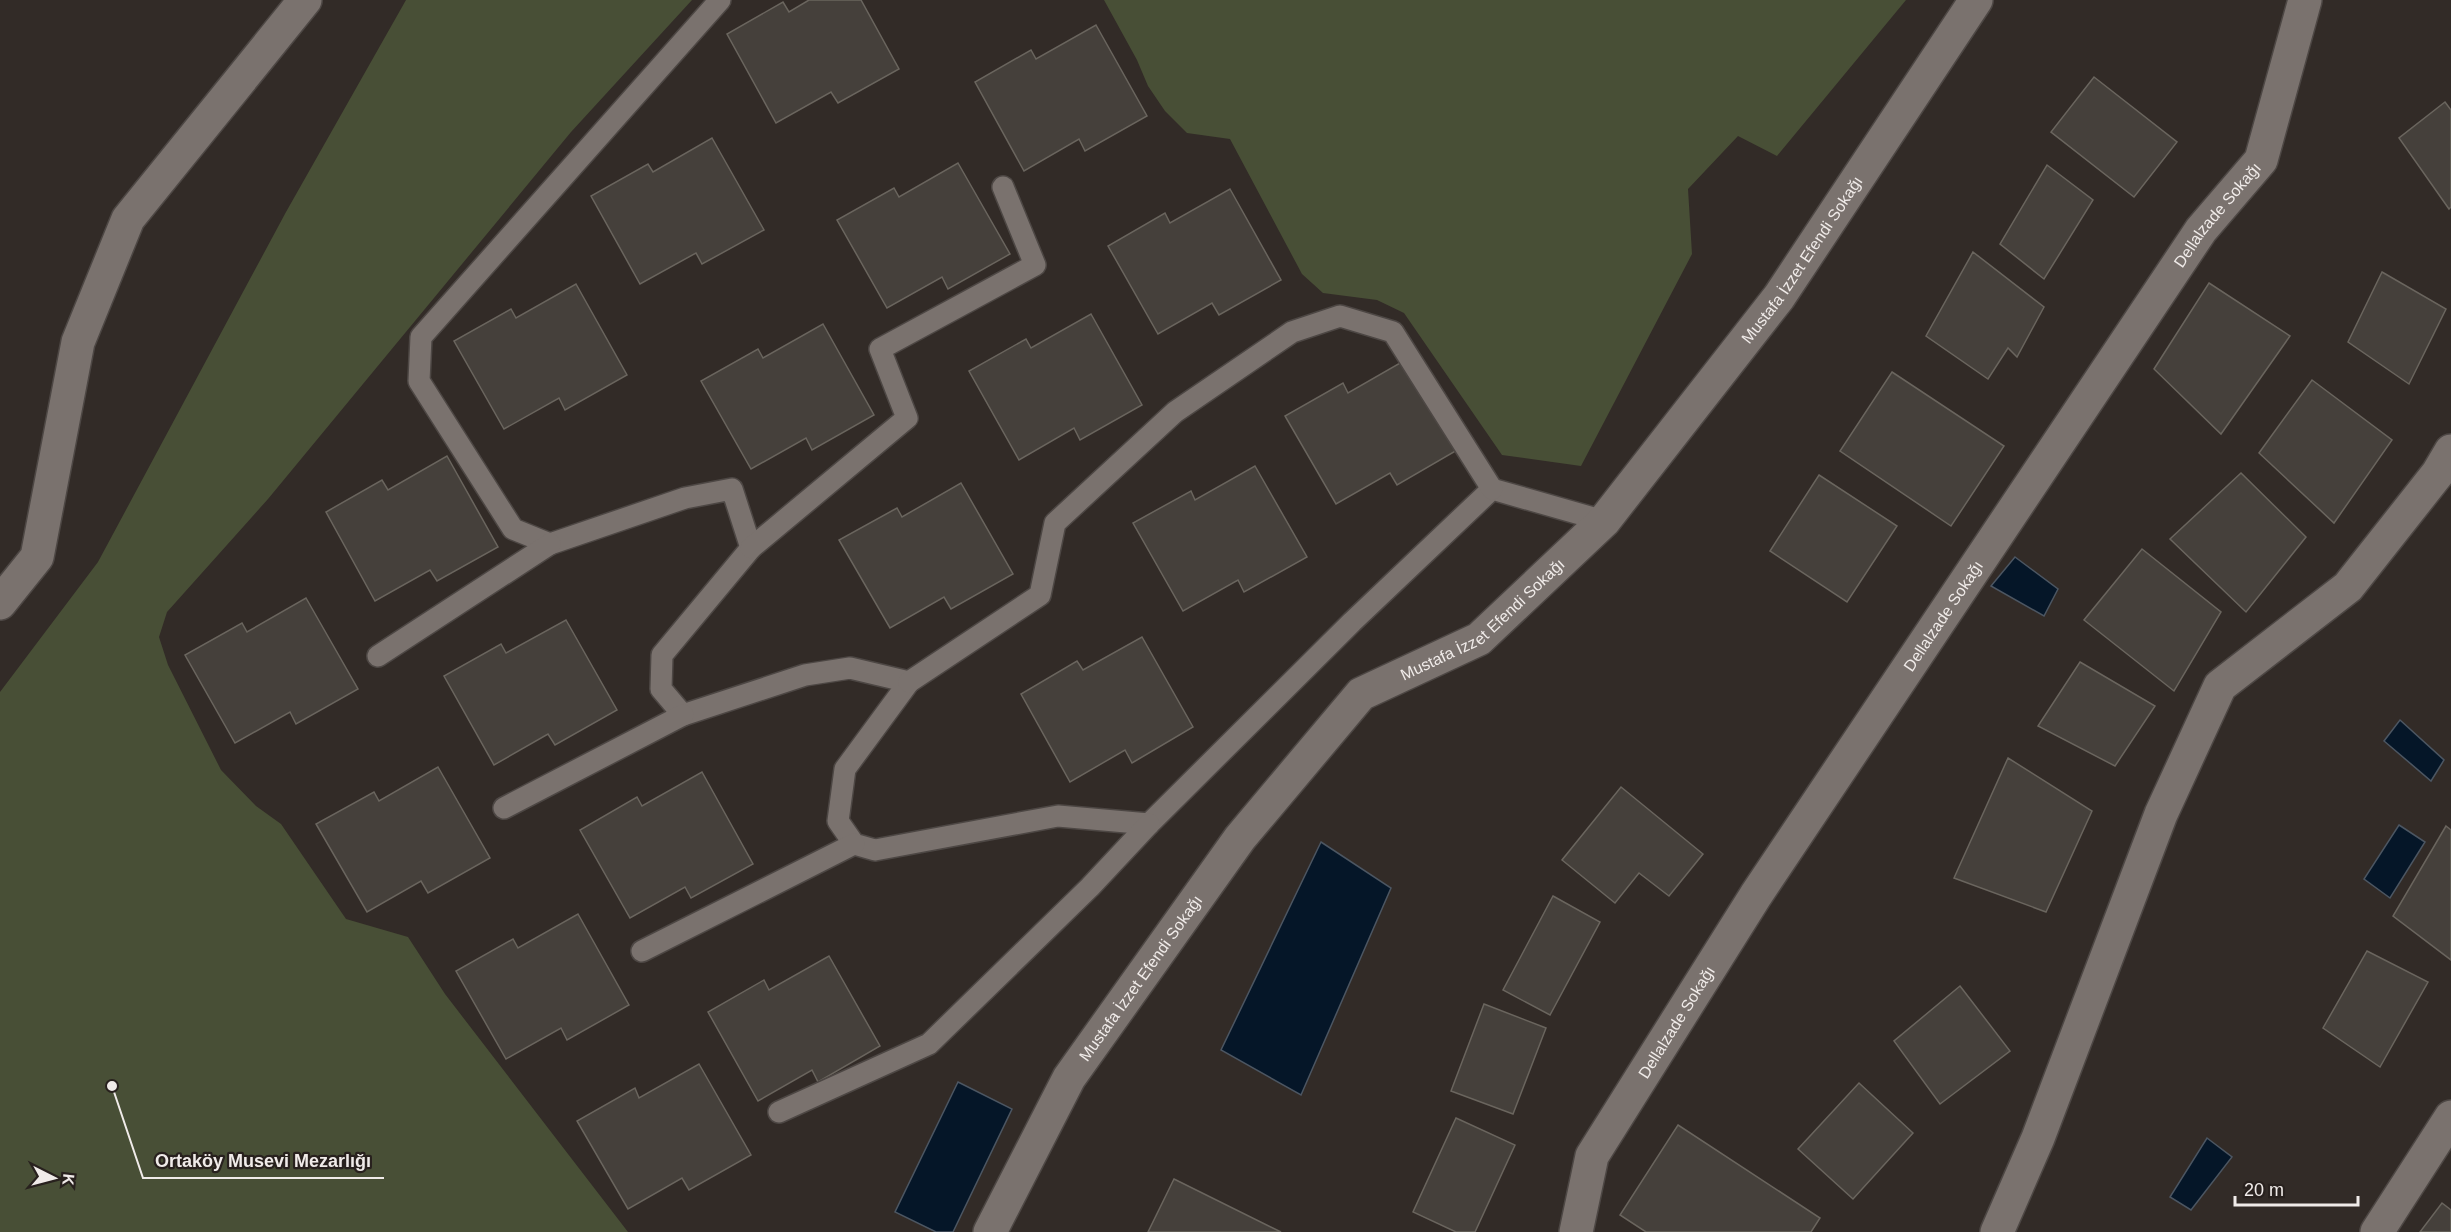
<svg xmlns="http://www.w3.org/2000/svg" width="2451" height="1232" viewBox="0 0 2451 1232" font-family="Helvetica,sans-serif">
  <style>
    .green { fill: #484f36 }
    .water { fill: #051628; stroke: #4c5662; stroke-width: 1.5 }
    .building { fill: #45403b; stroke: #6a655e; stroke-width: 1.5 }
    .lines { fill: none; stroke-linecap: round; stroke-linejoin: round }
    .service-casing { stroke: #4d4744; stroke-width: 24 }
    .minor-casing { stroke: #4d4744; stroke-width: 36 }
    .service { stroke: #7a726e; stroke-width: 21 }
    .minor { stroke: #7a726e; stroke-width: 33 }
    .labels { text-anchor: middle; stroke-width: 4.5; stroke-linejoin: round; paint-order: stroke }
    .street-label { font-size: 16px; fill: #f0ebe9; stroke: #28211e }
    .leader { fill: none; stroke: #f0ebe9; stroke-width: 2 }
    .callout-dot { fill: #f0ebe9; stroke: #28211e; stroke-width: 2 }
    .callout-label { font-size: 18px; text-anchor: middle; font-weight: bold; fill: #f0ebe9; stroke: #28211e; stroke-width: 4.5; stroke-linejoin: round; paint-order: stroke }
  </style>
  <rect width="100%" height="100%" fill="#322b27"/>
  <g class="green">
    <path d="M406,0H692L571,132L268,499L167,612L159,637L168,665L221,770L256,806L281,824L346,919L408,937L445,994L628,1232H0V692L98,562L286,212Z"/>
    <path d="M1104,0H1906L1777,156L1738,136L1688,189L1692,254L1581,466L1502,455L1404,313L1377,300L1323,293L1302,274L1230,139L1187,133L1165,111L1148,86L1137,60Z"/>
  </g>
  <g class="water">
    <path d="M2015,557L2058,589L2044,616L1991,586Z"/>
    <path d="M2400,720L2444,760L2431,781L2384,741Z"/>
    <path d="M2399,825L2425,842L2390,898L2364,879Z"/>
    <path d="M1321,842L1391,888L1301,1095L1221,1050Z"/>
    <path d="M958,1082L1012,1109L953,1232H936L895,1212Z"/>
    <path d="M2207,1138L2232,1157L2191,1210L2170,1197Z"/>
  </g>
  <g class="building">
    <path d="M809,0H861L899,69L838,103L831,92L776,123L727,34L783,2L789,12Z"/>
    <path d="M1096,25L1147,116L1085,151L1079,139L1024,171L975,82L1031,50L1036,59Z"/>
    <path d="M2094,77L2177,142L2134,197L2051,132Z"/>
    <path d="M2445,102L2451,110V207L2449,209L2399,138Z"/>
    <path d="M712,138L764,230L702,264L696,253L640,284L591,196L648,164L653,172Z"/>
    <path d="M958,163L1010,254L948,289L942,277L887,308L837,220L894,188L899,197Z"/>
    <path d="M2047,165L2093,200L2044,279L2000,244Z"/>
    <path d="M1230,189L1281,280L1219,315L1212,303L1158,334L1108,246L1165,213L1170,223Z"/>
    <path d="M1973,252L2044,307L2017,357L2008,348L1988,379L1926,336Z"/>
    <path d="M2382,272L2446,309L2409,384L2348,342Z"/>
    <path d="M2209,283L2290,336L2221,434L2154,369Z"/>
    <path d="M576,284L627,375L565,410L559,398L504,429L454,341L511,309L516,318Z"/>
    <path d="M1091,314L1142,405L1080,440L1074,428L1019,460L969,371L1026,339L1031,348Z"/>
    <path d="M823,324L874,415L812,450L806,438L751,469L701,381L758,349L763,358Z"/>
    <path d="M1407,359L1459,449L1397,485L1390,473L1336,504L1285,416L1343,383L1348,393Z"/>
    <path d="M1892,372L2004,446L1951,526L1840,451Z"/>
    <path d="M2312,380L2392,440L2334,523L2259,453Z"/>
    <path d="M447,456L498,547L437,581L430,570L375,601L326,512L382,480L388,490Z"/>
    <path d="M1255,466L1307,557L1244,592L1238,580L1183,611L1133,523L1191,491L1195,500Z"/>
    <path d="M2241,473L2306,537L2246,612L2170,539Z"/>
    <path d="M1819,475L1897,526L1847,602L1770,551Z"/>
    <path d="M961,483L1013,574L951,609L944,597L890,628L839,540L897,508L902,517Z"/>
    <path d="M2142,549L2221,612L2174,691L2084,620Z"/>
    <path d="M306,598L358,689L296,724L290,712L235,743L185,655L242,623L247,632Z"/>
    <path d="M566,620L617,710L555,745L548,734L494,765L444,676L501,644L506,653Z"/>
    <path d="M1142,637L1193,727L1132,763L1125,750L1070,782L1021,694L1077,661L1083,670Z"/>
    <path d="M2080,662L2155,706L2115,766L2038,726Z"/>
    <path d="M2008,758L2092,811L2046,912L1954,878Z"/>
    <path d="M438,767L490,858L428,893L421,881L367,912L316,824L374,792L379,801Z"/>
    <path d="M702,772L753,864L691,898L685,887L630,918L580,830L637,797L642,806Z"/>
    <path d="M1621,787L1703,854L1669,896L1639,873L1615,903L1562,860Z"/>
    <path d="M2446,826L2451,830V960L2393,916Z"/>
    <path d="M1553,896L1600,922L1550,1015L1503,990Z"/>
    <path d="M578,914L629,1005L567,1040L561,1028L506,1059L456,971L513,939L518,948Z"/>
    <path d="M2367,951L2428,982L2380,1067L2323,1028Z"/>
    <path d="M829,956L880,1046L818,1082L812,1070L758,1101L708,1012L764,980L769,990Z"/>
    <path d="M1960,986L2010,1051L1940,1104L1894,1041Z"/>
    <path d="M1484,1004L1546,1028L1513,1114L1451,1091Z"/>
    <path d="M699,1064L751,1155L689,1190L682,1178L628,1209L577,1121L635,1088L639,1098Z"/>
    <path d="M1859,1083L1913,1133L1853,1199L1798,1149Z"/>
    <path d="M1456,1118L1515,1145L1475,1232H1456L1413,1212Z"/>
    <path d="M1678,1125L1820,1218L1811,1232H1646L1620,1215Z"/>
    <path d="M1174,1179L1281,1232H1148Z"/>
    <path d="M2442,1203L2451,1210V1232H2420Z"/>
  </g>
  <g class="lines">
    <defs>
      <g id="service">
        <path d="M720,0L421,337L419,381L513,529L550,544L685,498L732,489L751,548L662,655L661,689L683,715L805,675L850,668L909,682L845,769L838,821L854,844L875,850L1058,816L1149,824L1352,622L1492,489L1604,521"/>
        <path d="M751,548L907,418L880,349L1035,265L1003,187"/>
        <path d="M378,656L550,544"/>
        <path d="M909,682L1040,595L1055,523L1175,412L1292,332L1340,316L1393,332L1492,489"/>
        <path d="M504,808L683,715"/>
        <path d="M642,951L854,844"/>
        <path d="M779,1112L929,1044L1090,887L1149,824"/>
      </g>
      <g id="minor">
        <path d="M0,603L37,557L78,342L128,219L305,0"/>
        <path id="s1" d="M990,1232L1069,1078L1240,838L1361,694L1479,639L1604,521L1779,297L1976,0"/>
        <path id="s2" d="M1576,1232L1592,1156L1756,895L2201,230L2261,160L2305,0"/>
        <path d="M1997,1232L2038,1138L2161,814L2220,686L2348,587L2438,473L2451,451"/>
        <path d="M2377,1232L2451,1117"/>
      </g>
    </defs>
    <use href="#service" class="service-casing"/>
    <use href="#minor" class="minor-casing"/>
    <use href="#service" class="service"/>
    <use href="#minor" class="minor"/>
  </g>
  <g class="labels">
    <g class="street-label">
      <text dy="6" stroke="none"><textPath href="#s2" startOffset="1208">Dellalzade Sokağı</textPath></text>
      <text dy="6" stroke="none"><textPath href="#s1" startOffset="1286">Mustafa İzzet Efendi Sokağı</textPath></text>
      <text dy="6" stroke="none"><textPath href="#s2" startOffset="722">Dellalzade Sokağı</textPath></text>
      <text dy="6" stroke="none"><textPath href="#s1" startOffset="800">Mustafa İzzet Efendi Sokağı</textPath></text>
      <text dy="6" stroke="none"><textPath href="#s1" startOffset="296">Mustafa İzzet Efendi Sokağı</textPath></text>
      <text dy="6" stroke="none"><textPath href="#s2" startOffset="236">Dellalzade Sokağı</textPath></text>
    </g>
  </g>
  <path class="leader" d="M112 1086L143 1178H384"/>
  <circle class="callout-dot" cx="112" cy="1086" r="6"/>
  <g class="callout-label">
    <text x="263" y="1167">Ortaköy Musevi Mezarlığı</text>
  </g>
  <g transform="translate(54 1178) rotate(96)" stroke="#28211e" stroke-width="4.5" paint-order="stroke">
  <path d="M0-4.5L10 22L0 15L-10 22Z" fill="#f0ebe9"/>
  <text y="-9" font-size="16" font-weight="bold" text-anchor="middle" fill="#f0ebe9">K</text>
  </g>
  <path d="M2235 1196v9h123v-9" fill="none" stroke="#f0ebe9" stroke-width="3"/>
  <text x="2244" y="1196" font-size="18" fill="#f0ebe9" stroke="#28211e" stroke-width="4.5" paint-order="stroke">20 m</text>
</svg>
